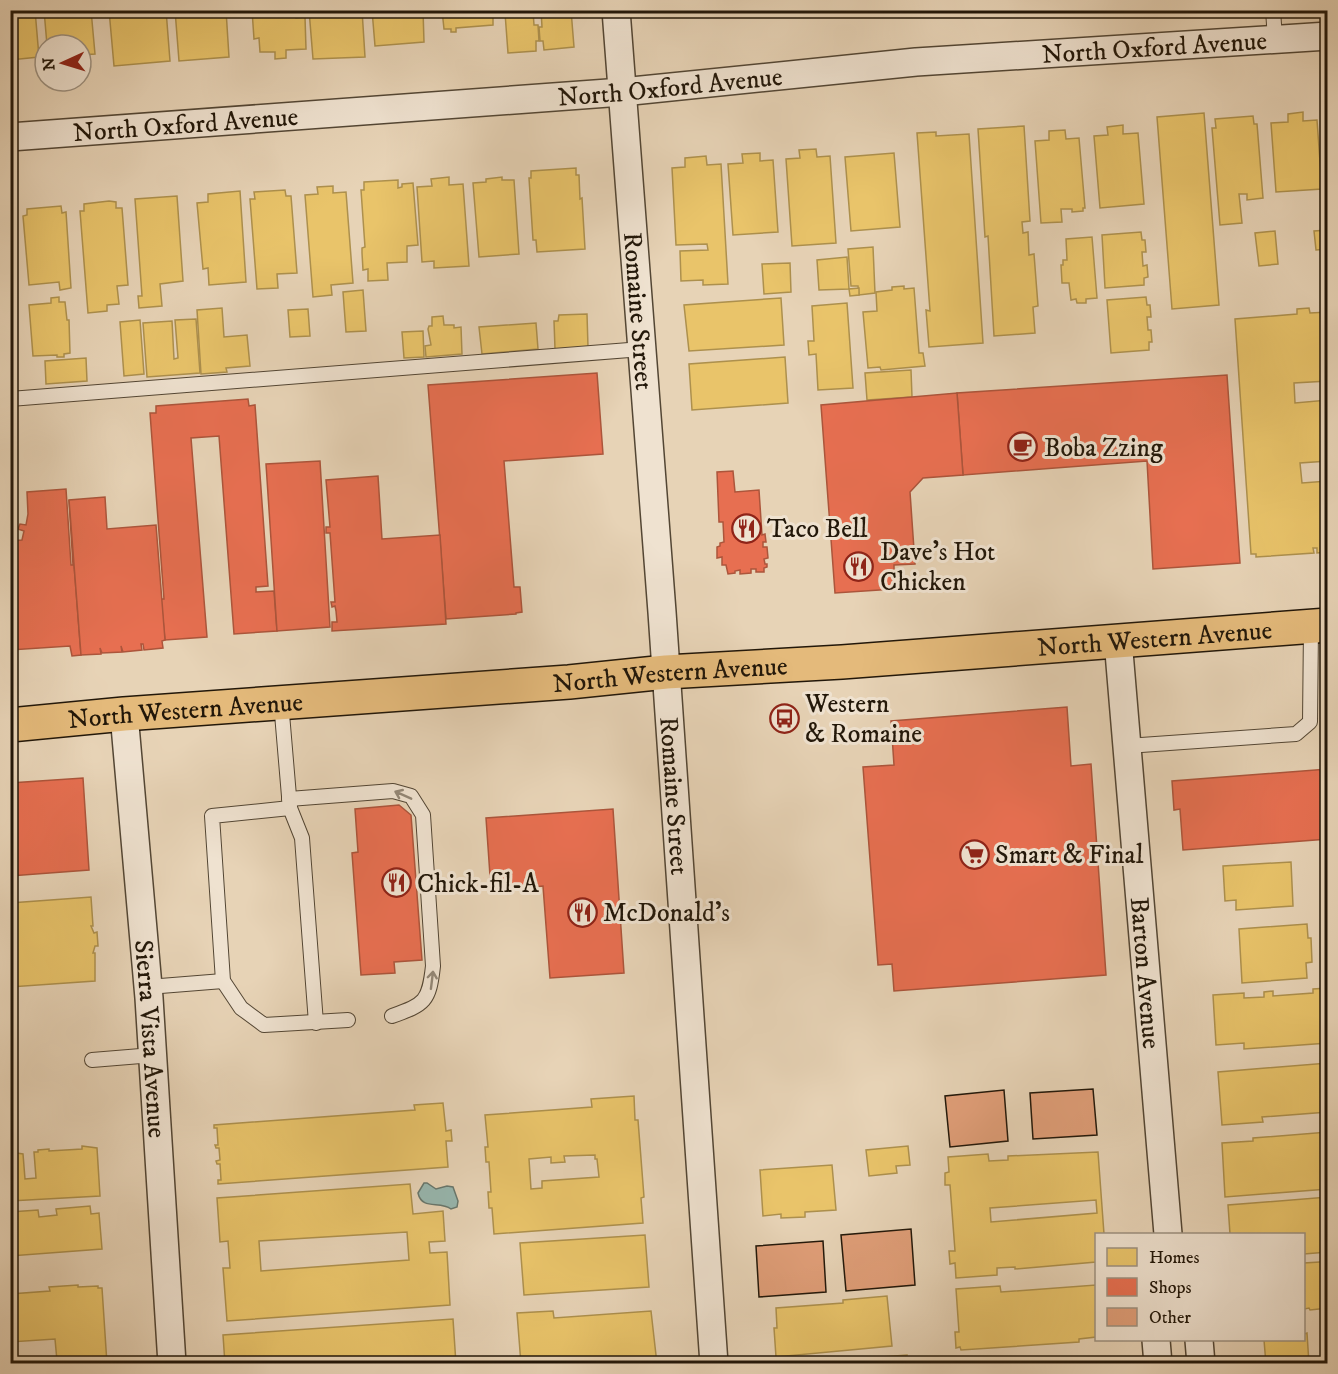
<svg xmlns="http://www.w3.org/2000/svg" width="1338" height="1374" viewBox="0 0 1338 1374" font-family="'IM FELL DW Pica',serif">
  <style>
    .water { fill: #97b7af; stroke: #68776d; stroke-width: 1.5 }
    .homes { fill: #e9c46a; stroke: #ad904d; stroke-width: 1.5; fill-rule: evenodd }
    .shops { fill: #e76f51; stroke: #ac553b; stroke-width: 1.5 }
    .building { fill: #e09e78; stroke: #221709; stroke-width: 1.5 }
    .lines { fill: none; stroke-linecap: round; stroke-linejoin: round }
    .service-casing { stroke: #534634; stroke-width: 16 }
    .minor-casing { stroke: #534634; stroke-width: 30 }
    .primary-casing { stroke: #221709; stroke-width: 36 }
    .service { stroke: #efe2d0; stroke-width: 14 }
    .minor { stroke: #efe2d0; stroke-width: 27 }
    .primary { stroke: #e4ba7b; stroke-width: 33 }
    .oneway { stroke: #938776 }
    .labels { text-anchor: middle; stroke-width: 6; stroke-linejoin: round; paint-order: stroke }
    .street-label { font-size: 26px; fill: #221709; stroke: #efe2d0 }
    .poi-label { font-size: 26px; fill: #221709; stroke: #efe2d0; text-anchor: start }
  </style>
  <rect width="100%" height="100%" fill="#e7d3b6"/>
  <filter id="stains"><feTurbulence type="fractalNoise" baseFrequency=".00333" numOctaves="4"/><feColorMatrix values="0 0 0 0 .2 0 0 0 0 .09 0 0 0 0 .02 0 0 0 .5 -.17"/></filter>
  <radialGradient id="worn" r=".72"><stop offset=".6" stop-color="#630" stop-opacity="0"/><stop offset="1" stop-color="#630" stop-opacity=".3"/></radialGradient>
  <path class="water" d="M424,1183H427L436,1189L447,1186L453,1187L458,1201L457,1207L451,1209C440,1200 422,1211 418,1193Z"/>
  <g class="homes">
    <path d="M10,10H35L39,57L10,60Z"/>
    <path d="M44,10H91L95,54L81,55V45H47Z"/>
    <path d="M109,10H166L170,61L114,66Z"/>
    <path d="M175,10H226L229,57L179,61Z"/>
    <path d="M252,10H295L296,18L305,17L306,49L286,50V58L275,59V52H260L259,38L254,39Z"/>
    <path d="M309,10H362L365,57L313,59Z"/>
    <path d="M372,10H423L424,42L375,46Z"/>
    <path d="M442,10H493V25L456,28V32H451V29H444Z"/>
    <path d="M541,10H571L574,47L544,50L543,41H540L539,27H542Z"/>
    <path d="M533,11L534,25H538L539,41H536V51L508,53L505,13Z"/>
    <path d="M1303,112V121L1317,120L1322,189L1276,192L1271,123L1288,122V114Z"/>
    <path d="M1204,113L1219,305L1172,309L1157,117Z"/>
    <path d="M1253,116L1254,124H1257L1263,198L1247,200V194H1239L1242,223L1220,225L1212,128H1216L1215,119Z"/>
    <path d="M1123,125V134L1138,133L1144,204L1100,208L1094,136L1108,135L1107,127Z"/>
    <path d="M1024,126L1030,221L1022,222L1023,233L1028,232L1029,255L1034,254L1038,306L1033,307L1035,333L994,336L988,236L985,237L978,129Z"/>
    <path d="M1065,130L1066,139L1079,138L1085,208H1083V211L1072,212V209H1061L1062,222L1041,223L1035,141L1049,140V131Z"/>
    <path d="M936,132V136L969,134L983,343L929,347L926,310L930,311L917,133Z"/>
    <path d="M816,149L817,157L830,156L836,243L792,246L786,159L800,158L799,150Z"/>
    <path d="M760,153V161L773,160L778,232L733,235L728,164L743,163L742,154Z"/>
    <path d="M894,153L900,227L851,231L845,157Z"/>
    <path d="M706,156L707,165L721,164L728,284L703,285V280L681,281L680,251L708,250L707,244L676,245L672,168L685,167V158Z"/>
    <path d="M576,168V175H579L580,199L582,198L585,249L537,252L536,240H533L529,178H531V171Z"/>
    <path d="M449,177V185L463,184L469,266L434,268V261L422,262L417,187L432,186L431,179Z"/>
    <path d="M502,177V180H514L519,254L479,257L473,183L486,182V179Z"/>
    <path d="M398,180V188L402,187V184L413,183L418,245L407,246V262L387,263L388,280L368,281V269L363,270L362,253V248L365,247L361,190H364V182Z"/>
    <path d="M333,186V193L346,192L353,283L331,285L332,295L313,297L305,195L318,194L317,187Z"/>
    <path d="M285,190L286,196H291L297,273L277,274L278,288L257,289L250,199H255L254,192Z"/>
    <path d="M240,191L246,282L209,285L208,268L203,269L197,203L208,202V194Z"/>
    <path d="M177,196L183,281L160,284L162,306L139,308L138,296H142L135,199Z"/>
    <path d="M109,201L116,202V208H122L128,285L117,286L119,304L107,305V311L88,313L80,211H84V204Z"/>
    <path d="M61,206L62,213L66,212L71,288L60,290L59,282L29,285L23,216L27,215V209Z"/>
    <path d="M10,229L15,287H12V298H10Z"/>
    <path d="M1328,230V249L1316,250L1314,231Z"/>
    <path d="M1275,231L1278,264L1259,266L1255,233Z"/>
    <path d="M1141,232L1142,240H1145L1146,252H1142L1143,266L1147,265L1148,277L1144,278V285L1105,288L1102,235Z"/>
    <path d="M1092,237L1097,298L1086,299V303H1077L1076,299L1071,300L1069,283H1062L1061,265H1063V260H1067L1066,239Z"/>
    <path d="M873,247L875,293L859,295L858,286H851L848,249Z"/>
    <path d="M847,257L849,289L819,290L817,260Z"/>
    <path d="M790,263L791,292L764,294L762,264Z"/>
    <path d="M904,286V289L914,288L919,353H923L925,366L881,370L880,367L868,368L863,312L877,311L876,292L892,290V287Z"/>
    <path d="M859,288V295L850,296L849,289Z"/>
    <path d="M363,290L366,331L346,332L343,292Z"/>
    <path d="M59,297V302H65L67,320H69L70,353L64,354V357H57V355L33,356L29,305L51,303V298Z"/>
    <path d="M1146,297L1147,305H1150L1151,317H1147L1148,330H1151L1152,342H1149V350L1111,353L1107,300Z"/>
    <path d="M781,298L784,345L689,351L684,305Z"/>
    <path d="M847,303L853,388L818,390L816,354L809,355L808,341H814L812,306Z"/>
    <path d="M222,308L224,337L247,335L250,366L226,368L227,372L201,374L197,310Z"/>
    <path d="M1309,308L1310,313L1328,312V381L1294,383L1295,403L1328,400V461L1300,463L1302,483L1328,481V552L1317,553V548H1313L1314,553L1256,557V554H1251L1235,319L1297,314V309Z"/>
    <path d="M308,309L310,336L290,337L288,310Z"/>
    <path d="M587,314L588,347L555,349L554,321H558L559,315Z"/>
    <path d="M443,316L444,325H454V328L461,327L462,354L426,357L425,346L431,345L428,329L429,326H432V317Z"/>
    <path d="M196,319L200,373L147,377L143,323L172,321L174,359L178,358L175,320Z"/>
    <path d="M140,320L144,374L124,376L120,322Z"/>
    <path d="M536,323L538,349L482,354L479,327Z"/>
    <path d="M423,331L424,357L404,358L402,332Z"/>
    <path d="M785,357L788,403L692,410L689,364Z"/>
    <path d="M86,358L87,381L46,384L45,361Z"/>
    <path d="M911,370L912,397L867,400L865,373Z"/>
    <path d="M1291,862L1293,906L1236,910V900L1225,901L1223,866Z"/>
    <path d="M91,897L93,926H91L94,933L97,932L98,946H95L93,953H95V981L10,987V903Z"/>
    <path d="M1307,924L1308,938H1311L1312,962L1306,963L1307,978L1242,983L1239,929Z"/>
    <path d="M1328,988V1043L1244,1049V1043L1216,1045L1213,995L1244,993V998L1264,997V992L1273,991V996L1313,993V989Z"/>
    <path d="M1328,1063V1112L1262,1117L1263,1122L1222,1125L1218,1072Z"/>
    <path d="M634,1096L635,1120H638L644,1197L641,1198L643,1223L494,1234L492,1208H489L488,1192H491L489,1162H486L485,1147H488L485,1115L592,1107L591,1099ZM595,1155V1159H597L599,1177L542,1181V1188L531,1189L529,1159L551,1157V1163L565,1162L564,1156Z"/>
    <path d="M443,1103L446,1131L451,1130L452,1141H446L448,1167L218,1184V1180H221L220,1164H217L216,1161L220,1160L219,1148H216L215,1145H218L217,1128H214V1125L415,1110L414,1105Z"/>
    <path d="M1328,1132V1189L1225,1197L1222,1143L1253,1141V1138Z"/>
    <path d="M82,1146L97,1148L100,1196L10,1201V1152L23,1154L25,1179L36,1178L34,1152H38V1150L49,1149V1151L82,1149Z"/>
    <path d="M908,1146L910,1165L896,1166L897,1173L869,1176L866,1150Z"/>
    <path d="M1098,1152L1104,1234H1096V1262L1015,1269V1267L997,1268V1275L956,1278L955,1263L950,1264L949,1251H955L950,1185H945V1173L949,1172L948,1157L988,1154L989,1161L1008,1160V1156ZM1096,1200L1097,1213L991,1222L990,1208Z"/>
    <path d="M832,1165L836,1210L805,1212V1217L781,1218V1214L763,1216L760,1170Z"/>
    <path d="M410,1184L413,1214L443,1211L445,1241L429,1242L430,1253L447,1252L450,1305L227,1321L223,1268H230L228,1241L220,1242L217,1198ZM407,1232L409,1260L261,1271L259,1241Z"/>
    <path d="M1328,1197V1252L1304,1254V1234H1230L1228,1205Z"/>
    <path d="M90,1206L91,1214L99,1213L102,1249L10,1256V1212L38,1210L39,1217L57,1215L56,1209Z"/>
    <path d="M645,1235L649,1287L524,1295L520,1243Z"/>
    <path d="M1320,1262H1328V1308L1310,1310L1309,1308L1304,1309V1312V1263Z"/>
    <path d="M78,1285V1287L98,1286V1288H102L107,1364H24L57,1361L55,1339L10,1342V1294L50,1291L49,1287Z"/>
    <path d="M1096,1285V1337L1079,1339V1342L961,1350L960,1347L956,1348L955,1332H959L956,1289L1000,1286L1001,1292Z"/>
    <path d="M887,1296L892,1346L776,1357L774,1328H777L776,1308L843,1303V1300Z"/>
    <path d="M553,1311L554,1318L651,1311L657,1364H521L517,1313Z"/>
    <path d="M453,1319L456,1364H225L223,1335Z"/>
    <path d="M1307,1333L1309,1364H1266L1264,1340H1304V1334Z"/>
    <path d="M907,1355V1358L921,1357V1364H881L882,1357Z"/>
  </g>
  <g class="shops">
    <path d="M597,373L603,454L504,461L514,587H520L522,612L516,613V614L446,619L428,385Z"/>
    <path d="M1227,375L1240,563L1153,569L1147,461L963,475L957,393Z"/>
    <path d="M957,393L963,475L923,478L910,492L915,564L894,565V589L835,593L821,405Z"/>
    <path d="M248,399L249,406L255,405L268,586L256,587V592L274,591L277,631L234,634L219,436L191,438L207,637L165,640L161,599H164L150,413H156V406Z"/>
    <path d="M320,461L330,627L277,631L266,464Z"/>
    <path d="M733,471L735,492L759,490L762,535L765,534L766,542H763V547H767L768,558L764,559L765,564H767V567L764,568V572H756V569H751V573L740,574V570L735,571V573L728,574L726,565H722V557L717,558V547L720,546V543L724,542L723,522H719L717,472Z"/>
    <path d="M378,476L382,539L440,535L446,624L332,631V622H337L336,611L335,606L332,607L331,602H335L330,533H326V527H330L326,480Z"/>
    <path d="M66,489L71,565H73L69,500L81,655L72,656L70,646L10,650V541L22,540L24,531L18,529L20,524L26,525L28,514L27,492Z"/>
    <path d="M105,497L107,529L156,525L165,640L162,641L163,648L144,650L143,644H141L142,650L123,652L121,646L122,652L102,653L100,648L101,654L81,655L69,500Z"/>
    <path d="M1067,707L1071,766L1091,764L1106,975L894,991L892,964L878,965L863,767L894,765L891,721Z"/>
    <path d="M1328,769V839L1183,850L1180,809L1174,810L1172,781Z"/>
    <path d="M83,778L89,870L10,876V783Z"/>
    <path d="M399,805L411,815L422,960L394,962L395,973L361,975L352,853L358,852L355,809Z"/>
    <path d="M613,809L624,973L550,978L543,886L491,890L486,818Z"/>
  </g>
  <g class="building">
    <path d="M1093,1089L1097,1135L1033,1139L1030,1093Z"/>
    <path d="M1004,1090L1008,1141L950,1147L945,1096Z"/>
    <path d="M911,1229L915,1285L846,1291L841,1235Z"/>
    <path d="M823,1241L826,1292L759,1297L756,1246Z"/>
    <path d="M1016,1360V1364H962Z"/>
  </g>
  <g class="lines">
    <defs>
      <g id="service">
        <path d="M1273,10L1275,39"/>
        <path d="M10,399L642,349"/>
        <path d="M281,702L290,808L302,838L316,1023"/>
        <path d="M1127,746L1296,734L1310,722L1311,627"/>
        <path d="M289,799L393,791L411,796L423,815L433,966C429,1002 425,1004 392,1016"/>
        <path d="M290,808L212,816L223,981L241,1008L264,1025L348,1020"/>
        <path d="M148,987L223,981"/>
        <path d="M92,1060L153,1055"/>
      </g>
      <g id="minor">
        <path id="s1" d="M616,10L662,612L714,1364"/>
        <path id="s2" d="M10,137L622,92L916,62L1328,36"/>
        <path id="s3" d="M1118,640L1168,1234"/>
        <path id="s4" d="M124,714L149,998L172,1364"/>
        <path d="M1156,1340L1158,1364"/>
        <path d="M1199,1340L1201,1364"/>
      </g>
      <g id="primary">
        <path id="s5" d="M10,725L124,714L569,682L666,672L842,662L1328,625"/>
      </g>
    </defs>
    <use href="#service" class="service-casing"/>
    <use href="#minor" class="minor-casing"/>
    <use href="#primary" class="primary-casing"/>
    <use href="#service" class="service"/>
    <use href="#minor" class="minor"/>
    <use href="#primary" class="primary"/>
  </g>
  <defs><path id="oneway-shaft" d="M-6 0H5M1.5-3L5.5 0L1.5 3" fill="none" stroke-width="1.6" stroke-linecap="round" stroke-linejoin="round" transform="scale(1.5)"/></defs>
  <g class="oneway">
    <use href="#oneway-shaft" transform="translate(403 795) rotate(-156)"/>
    <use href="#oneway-shaft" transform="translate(432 980) rotate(-83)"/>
  </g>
  <defs>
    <symbol id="cafe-ring" viewBox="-11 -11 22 22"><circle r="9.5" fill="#efe2d0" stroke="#8f2418" stroke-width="1.5"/><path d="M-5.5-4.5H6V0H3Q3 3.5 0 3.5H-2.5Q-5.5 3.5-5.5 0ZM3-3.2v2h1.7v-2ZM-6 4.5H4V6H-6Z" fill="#8f2418"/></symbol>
    <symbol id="restaurant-ring" viewBox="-11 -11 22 22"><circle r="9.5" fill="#efe2d0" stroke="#8f2418" stroke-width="1.5"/><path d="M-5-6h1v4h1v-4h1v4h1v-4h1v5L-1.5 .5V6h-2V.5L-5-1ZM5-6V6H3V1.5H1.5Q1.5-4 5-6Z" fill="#8f2418"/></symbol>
    <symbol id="bus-ring" viewBox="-11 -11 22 22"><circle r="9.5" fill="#efe2d0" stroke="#8f2418" stroke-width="1.5"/><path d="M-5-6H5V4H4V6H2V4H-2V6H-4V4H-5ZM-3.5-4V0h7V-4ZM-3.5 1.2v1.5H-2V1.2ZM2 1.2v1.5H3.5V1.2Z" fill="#8f2418"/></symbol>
    <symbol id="supermarket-ring" viewBox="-11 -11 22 22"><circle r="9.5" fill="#efe2d0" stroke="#8f2418" stroke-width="1.5"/><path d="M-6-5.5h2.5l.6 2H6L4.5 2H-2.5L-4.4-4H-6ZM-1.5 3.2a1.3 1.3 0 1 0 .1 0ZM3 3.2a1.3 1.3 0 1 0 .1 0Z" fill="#8f2418"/></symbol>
  </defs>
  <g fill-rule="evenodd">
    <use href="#cafe-ring" x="1006" y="430" width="33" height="33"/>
    <use href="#restaurant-ring" x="730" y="512" width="33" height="33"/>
    <use href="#restaurant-ring" x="842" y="550" width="33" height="33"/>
    <use href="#bus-ring" x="768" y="702" width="33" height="33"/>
    <use href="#supermarket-ring" x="958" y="838" width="33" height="33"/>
    <use href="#restaurant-ring" x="380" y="866" width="33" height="33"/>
    <use href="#restaurant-ring" x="566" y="896" width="33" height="33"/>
  </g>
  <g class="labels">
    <g class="street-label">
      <text dy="9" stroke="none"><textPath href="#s2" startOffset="1148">North Oxford Avenue</textPath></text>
      <text dy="9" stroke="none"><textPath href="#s2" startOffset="662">North Oxford Avenue</textPath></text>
      <text dy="9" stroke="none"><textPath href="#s2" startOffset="176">North Oxford Avenue</textPath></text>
      <text dy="9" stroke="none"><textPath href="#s1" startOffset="302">Romaine Street</textPath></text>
      <text dy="9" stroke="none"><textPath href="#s5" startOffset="1148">North Western Avenue</textPath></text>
      <text dy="9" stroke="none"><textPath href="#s5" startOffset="662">North Western Avenue</textPath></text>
      <text dy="9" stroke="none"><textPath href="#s5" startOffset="176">North Western Avenue</textPath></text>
      <text dy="9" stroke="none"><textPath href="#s1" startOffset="788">Romaine Street</textPath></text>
      <text dy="9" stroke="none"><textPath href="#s3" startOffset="334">Barton Avenue</textPath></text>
      <text dy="9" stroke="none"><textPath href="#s4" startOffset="326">Sierra Vista Avenue</textPath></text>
    </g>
    <g class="poi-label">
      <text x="1044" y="456">Boba Zzing</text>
      <text x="767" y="537">Taco Bell</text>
      <text x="880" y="560">Dave's Hot<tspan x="880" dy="30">Chicken</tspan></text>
      <text x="805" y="712">Western<tspan x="805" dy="30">&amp; Romaine</tspan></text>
      <text x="995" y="863">Smart &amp; Final</text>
      <text x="417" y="892">Chick-fil-A</text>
      <text x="603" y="921">McDonald's</text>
    </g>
  </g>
  <rect width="1338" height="1374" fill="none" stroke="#e7d3b6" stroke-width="36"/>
  <rect x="12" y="12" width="1314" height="1350" fill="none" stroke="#221709" stroke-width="3"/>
  <rect x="18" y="18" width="1302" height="1338" fill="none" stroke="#221709" stroke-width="1.5"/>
  <rect x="1095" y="1233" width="210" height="108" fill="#efe2d0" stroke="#9d9180" stroke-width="1.5"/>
  <rect x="1107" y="1248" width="30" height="18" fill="#e9c46a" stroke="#9d9180" stroke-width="1.5"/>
  <text x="1149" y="1263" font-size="18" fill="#221709">Homes</text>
  <rect x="1107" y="1278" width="30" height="18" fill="#e76f51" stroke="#9d9180" stroke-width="1.5"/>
  <text x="1149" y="1293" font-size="18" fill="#221709">Shops</text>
  <rect x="1107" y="1308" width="30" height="18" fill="#e09e78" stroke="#9d9180" stroke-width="1.5"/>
  <text x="1149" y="1323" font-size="18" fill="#221709">Other</text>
  <g transform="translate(63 63) rotate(266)"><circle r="28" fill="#efe2d0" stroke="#9d9180" stroke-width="1.5"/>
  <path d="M0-4.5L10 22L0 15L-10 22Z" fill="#8f2418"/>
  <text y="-9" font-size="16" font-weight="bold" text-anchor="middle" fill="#221709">N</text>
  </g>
  <rect width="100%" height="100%" filter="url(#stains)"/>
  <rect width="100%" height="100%" fill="url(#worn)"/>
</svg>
